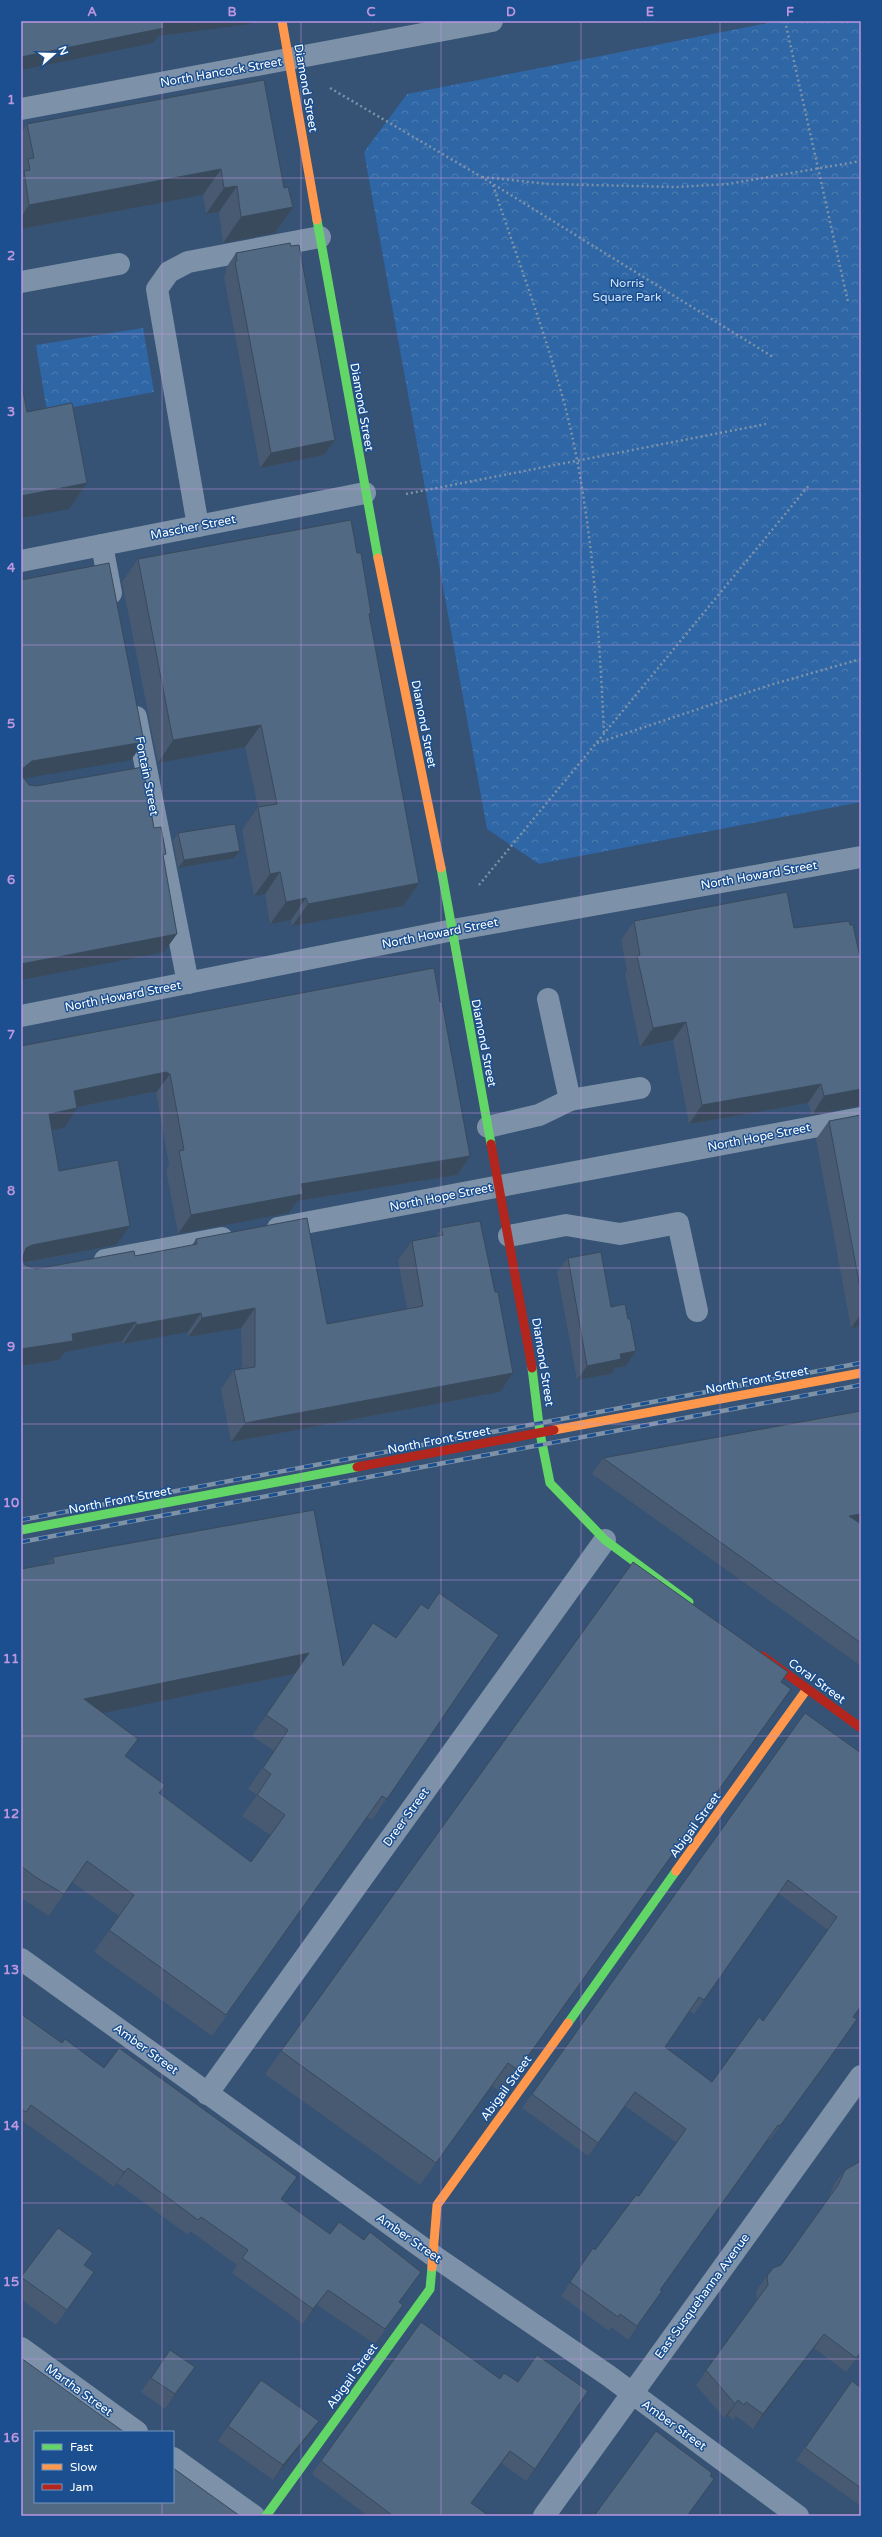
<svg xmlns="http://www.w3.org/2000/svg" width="882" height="2537" viewBox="0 0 882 2537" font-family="'Varela Round',sans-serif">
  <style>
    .forest { fill: url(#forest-crowns) }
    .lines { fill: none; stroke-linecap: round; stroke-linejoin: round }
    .path { stroke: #7d92a8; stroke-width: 2.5; stroke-dasharray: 2 3; stroke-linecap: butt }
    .lane { stroke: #7d92a8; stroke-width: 22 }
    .street { stroke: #7d92a8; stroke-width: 22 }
    .fast { stroke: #63d668; stroke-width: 9 }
    .slow { stroke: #ff974d; stroke-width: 9 }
    .jam { stroke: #b3261e; stroke-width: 9 }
    .rail-casing { stroke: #7e92a7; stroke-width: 4.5 }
    .rail { stroke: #1b4f8f; stroke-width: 3; stroke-dasharray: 9; stroke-linecap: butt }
    .wall { fill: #475a72; fill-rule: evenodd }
    .shaded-wall { fill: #394a5c }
    .building { fill: #526984; stroke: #394a5c; fill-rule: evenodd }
    .grid { fill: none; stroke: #bd96df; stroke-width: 1; stroke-opacity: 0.55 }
    .labels { text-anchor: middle; stroke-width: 3; stroke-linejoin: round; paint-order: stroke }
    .street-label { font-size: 12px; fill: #fff; stroke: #1b4f8f }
    .park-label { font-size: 12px; fill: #cfe3fa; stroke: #1b4f8f }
    .neatline { fill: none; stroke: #bd96df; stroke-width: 1.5 }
    .grid-label { font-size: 13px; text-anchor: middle; font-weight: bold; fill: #bd96df }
  </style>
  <defs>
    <pattern id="forest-crowns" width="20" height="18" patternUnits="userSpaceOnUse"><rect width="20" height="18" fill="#2f66a5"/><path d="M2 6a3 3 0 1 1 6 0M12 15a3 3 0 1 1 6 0" fill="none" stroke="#4e7db2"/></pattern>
  </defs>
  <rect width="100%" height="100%" fill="#365274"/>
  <g class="forest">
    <path d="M778,21H861V802L539,864L487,829L364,152L407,94Z"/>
    <path d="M143,328L154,392L47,412L36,345Z"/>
  </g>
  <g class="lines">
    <g class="path">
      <path d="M785,21L848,302"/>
      <path d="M330,88L480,176L773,357"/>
      <path d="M482,177L549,184L676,187L728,184L861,161"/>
      <path d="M493,185C517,258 545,331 565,406C592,512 599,625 604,734"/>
      <path d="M406,494L766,424"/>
      <path d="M597,743L770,685L861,659"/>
      <path d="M479,885L810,484"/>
    </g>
    <g class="lane">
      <path d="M21,282L119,264"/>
      <path d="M198,526L157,289L169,272L188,262L320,237"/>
      <path d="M548,999L570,1100"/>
      <path d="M488,1127L539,1115L570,1100L640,1088"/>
      <path d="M509,1236L566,1225L620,1234L678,1223L697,1311"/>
    </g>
    <g class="street">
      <path d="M21,109L492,21"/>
      <path d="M102,545L111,593"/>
      <path d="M21,561L365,493"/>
      <path d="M136,717L188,983"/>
      <path d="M21,1016L453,930L861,857"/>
      <path d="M278,1228L861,1118"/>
      <path d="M105,1260L222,1238"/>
      <path d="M21,1959L434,2256L609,2376L798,2516"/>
      <path d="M207,2094L605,1540"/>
      <path d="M21,2348L137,2432"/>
      <path d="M173,2458L254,2516"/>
      <path d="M544,2516L861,2076"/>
    </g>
    <g class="fast">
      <path d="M317,220L378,558"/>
      <path d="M441,868L491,1144"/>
      <path d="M532,1368L540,1433L550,1483L605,1540L689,1602"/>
      <path d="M21,1530L357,1467"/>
      <path d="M568,2023L676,1871"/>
      <path d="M266,2516L430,2289L432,2267"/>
    </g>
    <g class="slow">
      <path d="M282,21L317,220"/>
      <path d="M378,558L441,868"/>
      <path d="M554,1430L861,1373"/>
      <path d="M676,1871L807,1689"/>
      <path d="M432,2267L437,2205L568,2023"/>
    </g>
    <g class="jam">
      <path d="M491,1144L532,1368"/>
      <path d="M357,1467L554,1430"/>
      <path d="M762,1656L861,1728"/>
    </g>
    <defs>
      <g id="rail">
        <path d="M21,1520L861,1363"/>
        <path d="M21,1542L861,1385"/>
      </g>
    </defs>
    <use href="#rail" class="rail-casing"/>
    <use href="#rail" class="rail"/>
  </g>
  <g class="wall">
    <path d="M264,80L284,188L293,207L275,233L223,243L219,212L206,214L203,195L21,229V133L27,124Z"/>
    <path d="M291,246L324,455L260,468L224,277L226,273V268L236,253Z"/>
    <path d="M357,553L370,616L419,883L403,906L292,926L291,920L270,924L265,894L254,896L242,830L258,807L245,747L158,763L122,582L138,559Z"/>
    <path d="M178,833L240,851L234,858L178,868L173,841Z"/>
    <path d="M634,921L794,928L850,925L861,962V1106H859L812,1115L808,1103L689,1124L673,1040L640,1047L625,974L627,971L621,940Z"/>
    <path d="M434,968L457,1175L297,1201L289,1213L178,1234L166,1170L169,1164L156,1093L153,1092L77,1107L64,1128L51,1130L59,1171L116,1245L24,1263L25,1265L36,1269L135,1256L192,1245L196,1239L327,1324L407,1309L398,1260L412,1241L436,1237L441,1228L495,1292L513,1373L500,1392L231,1442L221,1389L234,1370L242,1369L241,1328L188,1337V1332L123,1344L122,1341L65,1352L59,1360L21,1366V1046Z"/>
    <path d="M861,1115V1326L851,1328L816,1139L829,1121Z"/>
    <path d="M568,1258L611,1307L628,1319L636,1351L626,1366L615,1368L611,1374L577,1380L557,1272Z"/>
    <path d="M861,1411V1666L592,1474L603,1458Z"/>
    <path d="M53,1557L343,1666L396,1638L428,1609L499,1635L372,1820L367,1817L212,2036L94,1952L119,1916L72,1882L49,1916L21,1898V1569L47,1564ZM294,1674L252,1736L274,1751L248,1789L257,1795L242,1816L270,1835L251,1862L160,1793L126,1757L103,1713Z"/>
    <path d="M781,1682L791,1689L775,1712L502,2093L492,2086L420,2185L265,2074L281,2051Z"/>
    <path d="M805,1713L854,2017L828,2059L770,2140L768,2138L660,2290L662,2291L628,2340L611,2327L609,2331L561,2296L593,2248L595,2250L639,2196L677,2143L625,2106L588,2156L522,2108ZM779,1894L828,1930L763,2021L712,2082L665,2047L689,2011L694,2014Z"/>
    <path d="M21,2014L330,2234L411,2287L399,2302L403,2305L375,2344L317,2305L303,2324L232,2273L237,2265L190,2231L188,2235L117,2183L114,2187L21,2120Z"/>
    <path d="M861,2161V2352L846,2372L814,2348L753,2429L736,2416L733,2420L728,2415L724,2418L696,2385L757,2299L756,2291L773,2268L781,2265L803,2234L828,2199L834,2184L845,2170Z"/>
    <path d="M84,2265L94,2272L56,2325L21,2299V2276Z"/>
    <path d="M170,2350L195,2367L165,2409L141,2392Z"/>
    <path d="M500,2379L518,2382L588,2391L526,2481L501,2463L471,2503L489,2516H368L312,2474L321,2461Z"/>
    <path d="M852,2381L861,2388V2506L796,2460Z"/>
    <path d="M319,2421L308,2436L273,2480L218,2441L228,2426Z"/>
  </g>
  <g class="shaded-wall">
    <path d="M172,21H252L250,24L158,36L153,43L21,70V57L163,22Z"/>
    <path d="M221,169L203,195L21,229V217L29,205Z"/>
    <path d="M237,186L219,212L206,214L224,188Z"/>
    <path d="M293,207L275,233L223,243L241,217Z"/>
    <path d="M335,440L324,455L260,468L271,453Z"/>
    <path d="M87,483L69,509L21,518V496Z"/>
    <path d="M261,725L245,747L158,763L173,740Z"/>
    <path d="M144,742L131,760L21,779L22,769L32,761Z"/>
    <path d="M240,851L234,858L178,868L184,860Z"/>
    <path d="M280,872L265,894L254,896L270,874Z"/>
    <path d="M419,883L403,906L292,926L308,904Z"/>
    <path d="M306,898L291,920L270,924L286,902Z"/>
    <path d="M177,934L164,952L21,980V964Z"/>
    <path d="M686,1022L673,1040L640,1047L653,1028Z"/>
    <path d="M166,1072L170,1074L156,1093L153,1092L61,1110L74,1091Z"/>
    <path d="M821,1084L808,1103L689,1124L702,1105Z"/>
    <path d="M861,1089V1106H859L812,1115L824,1096Z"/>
    <path d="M77,1108L64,1128L35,1133L49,1114Z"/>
    <path d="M470,1156L457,1175L297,1201L289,1213L178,1234L191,1215L301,1184Z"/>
    <path d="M130,1226L116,1245L21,1263V1255L26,1248L32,1245Z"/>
    <path d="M255,1308L241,1328L188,1337L202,1318Z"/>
    <path d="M201,1313L188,1332L123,1344L136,1325Z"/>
    <path d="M861,1314V1326L851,1328Z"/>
    <path d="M136,1322L122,1341L65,1352L59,1360L21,1366V1349L72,1334Z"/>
    <path d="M636,1351L626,1366L615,1368L611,1374L577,1380L587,1366L620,1354Z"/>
    <path d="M513,1373L500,1392L231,1442L245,1423Z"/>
    <path d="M861,1514V1527L849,1516Z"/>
    <path d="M309,1653L294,1674L69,1720L84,1699Z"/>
    <path d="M791,1689L775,1712L502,2093L518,2070Z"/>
    <path d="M128,2168L117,2183L114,2187L124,2172Z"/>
    <path d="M328,2290L317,2305L303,2324L313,2309Z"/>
    <path d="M824,2334L814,2348L753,2429L763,2414Z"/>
    <path d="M195,2367L184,2382L165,2409L175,2394Z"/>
    <path d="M738,2400L728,2415L724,2418L735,2404Z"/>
    <path d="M319,2421L308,2436L273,2480L283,2465Z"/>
  </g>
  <g class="building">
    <path d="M21,21H172L163,22L164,28L21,57Z"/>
    <path d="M264,80L284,188L288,187L293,207L241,217L237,186L224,188L221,169L29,205L24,171L30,170L28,159L34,158L27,124Z"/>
    <path d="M290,243L291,246L299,245L335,440L271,453L235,262L237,261L236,253Z"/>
    <path d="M21,381L27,412L72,403L87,483L21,496Z"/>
    <path d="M351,520L357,553H361L371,613L369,614L419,883L308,904L306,898L286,902L280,872L270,874L258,807L277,804L261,725L173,740L138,559Z"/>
    <path d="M109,563L144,742L32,761L22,769V776L29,785L36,786L143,767L154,828L161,827L166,854L163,855L177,934L21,964V580Z"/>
    <path d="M235,824L240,851L184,860L178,833Z"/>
    <path d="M787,892L794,928L849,921L850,925H853L861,962V1089L824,1096L821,1084L702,1105L686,1022L653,1028L637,956L640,955L634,921Z"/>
    <path d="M434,968L440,1002H442L470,1156L301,1184L303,1194L191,1215L179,1151L184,1150L170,1074L166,1072L74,1091L77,1108L49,1114L59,1171L118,1160L130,1226L32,1245L26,1248L22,1259L25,1265L36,1269L134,1251L135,1256L197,1244L196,1239L307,1218L327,1324L423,1306L412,1241L443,1235L441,1228L480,1221L495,1292H498L513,1373L245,1423L234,1370L255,1367V1308L202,1318L201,1313L136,1325V1322L72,1334L73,1341L21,1349V1046Z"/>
    <path d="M861,1115V1293L829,1121Z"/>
    <path d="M601,1252L611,1307L625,1304L628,1319H630L636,1351L620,1354L621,1359L587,1366L568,1258Z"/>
    <path d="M861,1411V1514L849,1516L861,1524V1643L603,1458Z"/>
    <path d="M314,1510L343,1666L373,1623L396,1638L421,1604L428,1609L439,1593L499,1635L387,1799L382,1796L226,2015L109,1930L134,1895L87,1861L64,1894L37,1878L21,1866V1569L54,1563L53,1557ZM309,1653L266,1715L288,1730L263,1768L271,1774L257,1795L285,1815L251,1862L159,1793L165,1785L125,1756L138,1739L84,1699Z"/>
    <path d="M633,1562L788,1672L781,1682L791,1689L518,2070L508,2063L436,2163L281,2051Z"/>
    <path d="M805,1713L861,1753V2006L853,2017L857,2019L829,2059L780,2126L778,2125L660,2290L662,2291L637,2326L620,2314L618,2317L570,2282L593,2248L595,2250L636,2195L639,2196L686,2129L635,2092L598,2143L532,2094ZM788,1880L837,1917L763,2021L759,2017L712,2082L665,2047L699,1997L704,2000Z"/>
    <path d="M21,2014L62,2043L65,2039L104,2068L119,2048L297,2177L281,2199L330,2234L339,2222L364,2240L370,2232L421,2272L399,2302L403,2305L385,2329L328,2290L313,2309L242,2258L248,2250L201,2217L198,2220L128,2168L124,2172L31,2105L26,2112L21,2109Z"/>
    <path d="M861,2161V2352L856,2358L824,2334L763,2414L746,2402L744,2405L738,2400L735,2404L706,2370L768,2285L767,2276L773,2268L781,2265L803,2234L838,2185L845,2170Z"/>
    <path d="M58,2228L93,2253L84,2265L94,2272L67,2310L21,2277Z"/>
    <path d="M421,2322L500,2379L504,2373L518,2382L537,2355L588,2391L535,2469L510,2451L471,2503L489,2516H393L321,2461Z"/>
    <path d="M170,2350L195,2367L175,2394L151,2378Z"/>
    <path d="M21,2358L124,2432H35V2502H173V2468L240,2516H21Z"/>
    <path d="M261,2380L319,2421L283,2465L228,2426Z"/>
    <path d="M852,2381L861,2388V2488L805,2448Z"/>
    <path d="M656,2431L712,2473L710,2476L714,2479L687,2516H594Z"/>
    <path d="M762,2513L766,2516H760Z"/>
  </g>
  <path class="grid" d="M162,21V2432M301,21V2516M441,21V2516M581,21V2516M720,21V2516M21,178H861M21,334H861M21,489H861M21,645H861M21,801H861M21,957H861M21,1113H861M21,1268H861M21,1424H861M21,1580H861M21,1736H861M21,1892H861M21,2048H861M21,2203H861M21,2359H861M162,2502V2516"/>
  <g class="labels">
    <g class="street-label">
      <text transform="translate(221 72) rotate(-10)" y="4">North Hancock Street</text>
      <text transform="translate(306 88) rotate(80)" y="4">Diamond Street</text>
      <text transform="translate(362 407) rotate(80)" y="4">Diamond Street</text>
      <text transform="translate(193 527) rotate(-11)" y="4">Mascher Street</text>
      <text transform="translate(424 724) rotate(79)" y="4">Diamond Street</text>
      <text transform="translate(147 776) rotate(79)" y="4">Fontain Street</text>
      <text transform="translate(759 875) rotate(-10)" y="4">North Howard Street</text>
      <text transform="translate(440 933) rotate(-11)" y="4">North Howard Street</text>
      <text transform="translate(123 996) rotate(-11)" y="4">North Howard Street</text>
      <text transform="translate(484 1043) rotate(79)" y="4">Diamond Street</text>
      <text transform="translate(759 1137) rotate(-11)" y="4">North Hope Street</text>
      <text transform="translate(441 1197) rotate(-11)" y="4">North Hope Street</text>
      <text transform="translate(543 1362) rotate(81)" y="4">Diamond Street</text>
      <text transform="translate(757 1380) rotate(-11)" y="4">North Front Street</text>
      <text transform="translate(439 1440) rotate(-11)" y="4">North Front Street</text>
      <text transform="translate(120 1500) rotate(-11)" y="4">North Front Street</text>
      <text transform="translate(817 1681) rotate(36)" y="4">Coral Street</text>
      <text transform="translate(406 1817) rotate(-54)" y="4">Dreer Street</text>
      <text transform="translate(695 1825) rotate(-54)" y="4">Abigail Street</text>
      <text transform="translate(146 2049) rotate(36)" y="4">Amber Street</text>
      <text transform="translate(506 2088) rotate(-54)" y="4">Abigail Street</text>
      <text transform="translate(409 2238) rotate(35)" y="4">Amber Street</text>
      <text transform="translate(702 2296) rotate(-54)" y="4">East Susquehanna Avenue</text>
      <text transform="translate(352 2376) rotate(-54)" y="4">Abigail Street</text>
      <text transform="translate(79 2390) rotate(36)" y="4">Martha Street</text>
      <text transform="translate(674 2425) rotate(36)" y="4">Amber Street</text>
    </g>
    <g class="park-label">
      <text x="627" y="287">Norris<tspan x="627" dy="14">Square Park</tspan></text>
    </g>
  </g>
  <rect width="882" height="2537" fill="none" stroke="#1b4f8f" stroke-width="44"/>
  <rect x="34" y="2431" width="140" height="72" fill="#1b4f8f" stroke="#7695bc"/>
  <rect x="42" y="2444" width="20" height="6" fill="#63d668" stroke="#7695bc"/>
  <text x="70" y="2451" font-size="12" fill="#ffffff">Fast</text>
  <rect x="42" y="2464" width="20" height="6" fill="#ff974d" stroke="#7695bc"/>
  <text x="70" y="2471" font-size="12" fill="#ffffff">Slow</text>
  <rect x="42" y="2484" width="20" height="6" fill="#b3261e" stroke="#7695bc"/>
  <text x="70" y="2491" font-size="12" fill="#ffffff">Jam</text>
  <g transform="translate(54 54) rotate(70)" stroke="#1b4f8f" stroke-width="3" paint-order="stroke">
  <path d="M0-3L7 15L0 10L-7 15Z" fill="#ffffff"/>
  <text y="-6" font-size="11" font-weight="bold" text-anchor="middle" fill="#ffffff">N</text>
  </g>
  <rect x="22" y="22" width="838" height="2493" class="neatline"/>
  <g class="grid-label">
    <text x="92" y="16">A</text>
    <text x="232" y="16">B</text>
    <text x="371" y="16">C</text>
    <text x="511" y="16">D</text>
    <text x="650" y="16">E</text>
    <text x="790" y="16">F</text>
    <text x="11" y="104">1</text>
    <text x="11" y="260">2</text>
    <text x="11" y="416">3</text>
    <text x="11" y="572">4</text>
    <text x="11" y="728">5</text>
    <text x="11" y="884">6</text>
    <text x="11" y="1039">7</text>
    <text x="11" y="1195">8</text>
    <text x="11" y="1351">9</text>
    <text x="11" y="1507">10</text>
    <text x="11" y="1663">11</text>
    <text x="11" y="1818">12</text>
    <text x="11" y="1974">13</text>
    <text x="11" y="2130">14</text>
    <text x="11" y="2286">15</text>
    <text x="11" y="2442">16</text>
  </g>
</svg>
